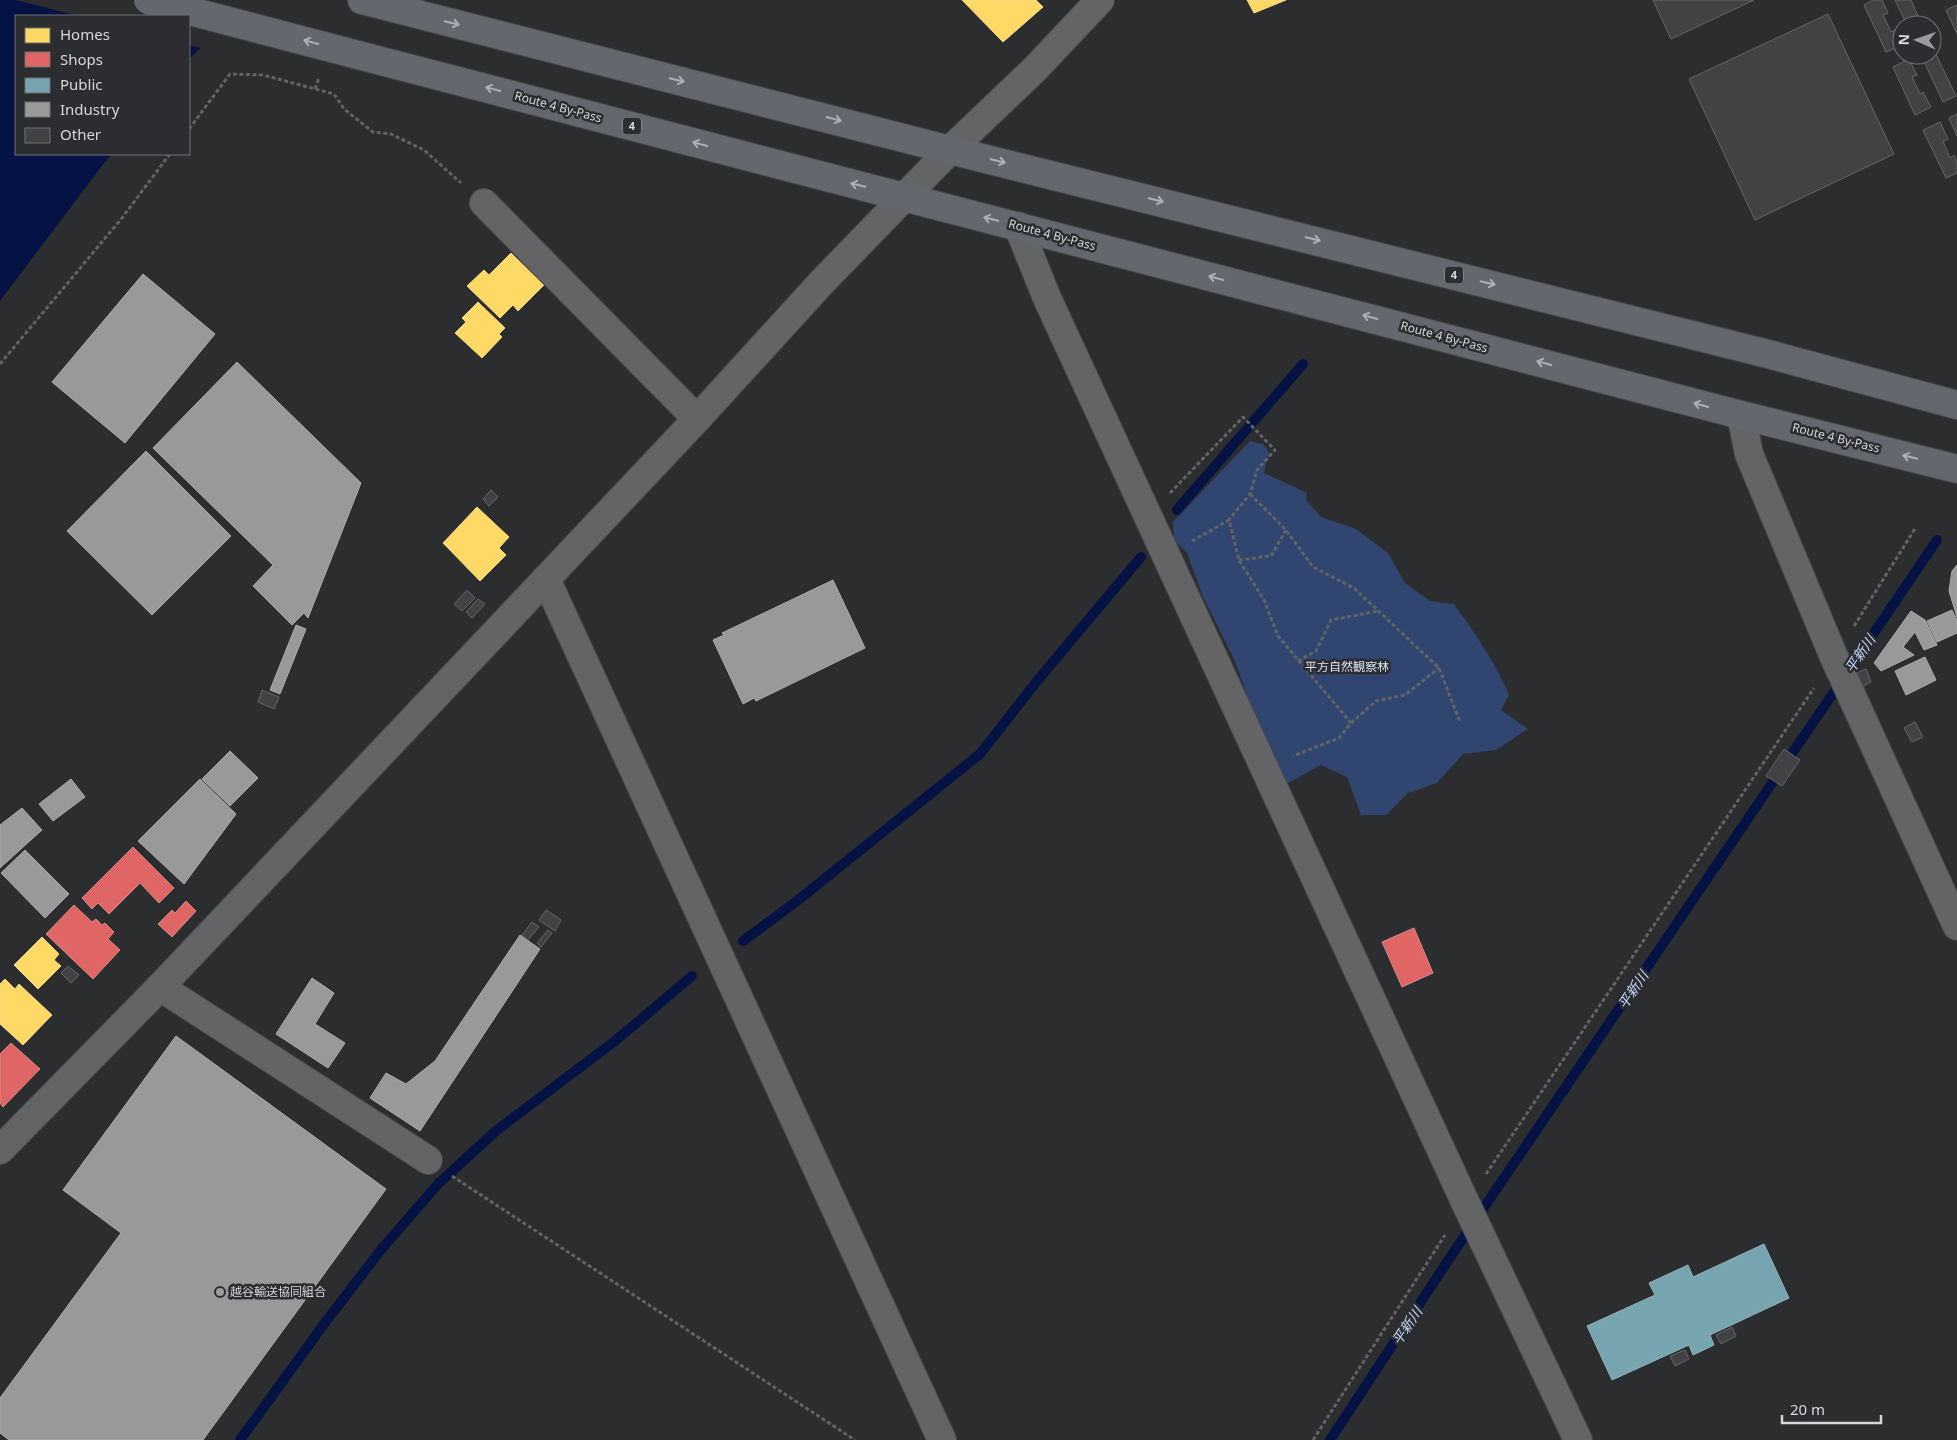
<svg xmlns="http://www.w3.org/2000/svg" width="1957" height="1440" viewBox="0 0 1957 1440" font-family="'Noto Sans','Noto Sans JP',sans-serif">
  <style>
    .green { fill: #304670 }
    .water { fill: #041343 }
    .pier { fill: #2c2d2f }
    .homes { fill: #ffd966; stroke: #f3d888 }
    .shops { fill: #e06666; stroke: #d88 }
    .public { fill: #76a5af; stroke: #93b4bc }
    .industry { fill: #999; stroke: #abacac }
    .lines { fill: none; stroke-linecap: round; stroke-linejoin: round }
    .stream { stroke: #041343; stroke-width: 10 }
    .building { fill: #424244; stroke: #656667 }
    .minor-casing { stroke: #47484a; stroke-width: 30 }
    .tertiary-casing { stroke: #47484a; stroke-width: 30 }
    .trunk-casing { stroke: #47484a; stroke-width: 30 }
    .path { stroke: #626364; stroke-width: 3; stroke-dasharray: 4 2.5; stroke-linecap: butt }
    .minor { stroke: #636465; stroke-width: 28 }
    .tertiary { stroke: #636465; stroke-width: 28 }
    .trunk { stroke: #64676e; stroke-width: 28 }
    .trunk-bridge-casing { stroke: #47484a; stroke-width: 30; stroke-linecap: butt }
    .trunk-bridge { stroke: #64676e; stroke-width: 28 }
    .oneway { stroke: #aeb0b4 }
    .poi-dot { fill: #9a9c9e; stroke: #2b2d30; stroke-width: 2 }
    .labels { text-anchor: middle; stroke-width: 5; stroke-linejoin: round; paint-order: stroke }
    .shield { fill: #2b2d30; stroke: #a3a4a6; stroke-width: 1 }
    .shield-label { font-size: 11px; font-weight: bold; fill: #d6d7d9 }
    .street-label { font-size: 12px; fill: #d6d7d9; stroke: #2b2d30 }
    .park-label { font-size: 12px; fill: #d8e2f4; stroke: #2b2d30 }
    .poi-label { font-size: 12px; fill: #d6d7d9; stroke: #2b2d30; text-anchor: start }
    .water-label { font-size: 14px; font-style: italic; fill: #c4d7fa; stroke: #2b2d30 }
  </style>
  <rect width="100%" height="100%" fill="#2c2d2f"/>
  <path class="green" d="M1250,441L1263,444L1269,452L1264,473L1307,493L1306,500L1321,517L1356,529L1388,553L1405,583L1430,601L1454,604C1475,633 1495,662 1509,695L1501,710L1528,729L1496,750L1463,754L1437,783L1408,793L1386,815H1361L1347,777L1321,765L1288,783L1259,729L1235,661L1203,597L1187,553L1174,540L1173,522Z"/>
  <path class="water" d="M0,0H250L189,59V16H16V154H111L0,301Z"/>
  <path class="pier" d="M16,0H252L203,49L189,45V16H78Z"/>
  <g class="homes">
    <path d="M962,0H1036L1043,7L1003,42Z"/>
    <path d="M1247,0H1286L1254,13Z"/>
    <path d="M511,253L544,285L518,311L513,305L500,318L467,286L484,270L489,275Z"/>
    <path d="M478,302L505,328L499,334L502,337L482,358L455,333L466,322L462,318Z"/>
    <path d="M477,507L509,537L499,548L506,555L480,581L443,543Z"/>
    <path d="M42,937L59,954L54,960L61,966L38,989L14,965Z"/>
    <path d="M5,979L15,989L19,984L52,1015L23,1045L0,1024V984Z"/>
  </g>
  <g class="shops">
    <path d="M133,847L174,888L159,903L140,883L109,914L98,903L92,909L82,898Z"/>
    <path d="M186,901L196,911L172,937L158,924L172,910L175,913Z"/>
    <path d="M74,905L92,922L96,919L102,925L105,923L114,932L108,939L120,950L93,979L46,934Z"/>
    <path d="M1414,928L1433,973L1402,987L1382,942Z"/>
    <path d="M11,1043L40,1069L3,1107L0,1103V1054Z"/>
  </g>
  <path class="public" d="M1764,1244L1789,1298L1710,1335L1714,1345L1693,1355L1689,1345L1612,1380L1587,1326L1655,1295L1649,1283L1688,1265L1693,1277Z"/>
  <g class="industry">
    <path d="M143,274L215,334L125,443L52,382Z"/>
    <path d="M237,362L361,483L308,618L304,613L292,625L253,586L273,565L153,448Z"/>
    <path d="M146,451L231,536L152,615L67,531Z"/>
    <path d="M1957,565V617L1949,591L1952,571Z"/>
    <path d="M833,580L865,648L756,701L754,698L743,704L713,640L724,635L722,633Z"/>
    <path d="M1952,610L1957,620V633L1937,642L1927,621Z"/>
    <path d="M1911,611L1925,620L1937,645L1924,650L1915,632L1903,647L1914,655L1881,671L1874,663Z"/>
    <path d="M296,625L306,629L280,694L270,690Z"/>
    <path d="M1925,657L1936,680L1906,695L1895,671Z"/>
    <path d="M230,751L258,778L230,806L202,779Z"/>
    <path d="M71,779L85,797L53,821L39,804Z"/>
    <path d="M200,779L236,814L184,884L138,841Z"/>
    <path d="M22,808L42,830L0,868V825Z"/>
    <path d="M25,850L69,894L45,918L1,873Z"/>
    <path d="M520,935L540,949L420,1131L370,1098L386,1073L406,1084L435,1061Z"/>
    <path d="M312,978L334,993L315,1024L345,1043L328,1068L276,1034Z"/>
    <path d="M176,1036L386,1189L203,1440H9L0,1433V1398L121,1233L63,1190Z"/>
  </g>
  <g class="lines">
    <g class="stream">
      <path d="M1177,510L1303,364"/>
      <path d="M743,941L797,901L980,754L1037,681L1141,557"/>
      <path d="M240,1440L324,1324L380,1251L438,1184L497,1130L615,1041L692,976"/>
      <path d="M1330,1440L1449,1259L1937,540"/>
    </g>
  </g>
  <g class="building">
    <path d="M1653,0H1754L1671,39Z"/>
    <path d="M1873,0H1882L1888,13L1883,15L1891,32L1895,30L1902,45L1886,52L1864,5Z"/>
    <path d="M1895,0H1911L1922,25H1907Z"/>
    <path d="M1957,5V34L1946,10Z"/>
    <path d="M1828,14L1894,154L1755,220L1689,79Z"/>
    <path d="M1933,48L1956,96L1943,102L1921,55H1932Z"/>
    <path d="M1909,59L1917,75L1912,77L1920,94L1923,92L1931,107L1915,115L1893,67Z"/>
    <path d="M1957,114V136L1949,118Z"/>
    <path d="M1940,122L1948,139L1943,141L1950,158L1954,155L1957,162V173L1946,178L1923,130Z"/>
    <path d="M491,490L498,497L489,506L483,499Z"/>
    <path d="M467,590L475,598L462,611L454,604Z"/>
    <path d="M478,599L485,604L472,618L466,612Z"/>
    <path d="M1866,669L1871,682L1860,688L1854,674Z"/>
    <path d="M262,690L279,697L274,709L258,702Z"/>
    <path d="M1915,722L1923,737L1912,742L1904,728Z"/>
    <path d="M1784,749L1800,760L1782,786L1766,776Z"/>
    <path d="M546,910L561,920L555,931L539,920Z"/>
    <path d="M532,922L539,927L528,940L522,935Z"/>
    <path d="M548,930L552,933L541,947L537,943Z"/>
    <path d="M68,966L79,975L71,983L61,973Z"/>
    <path d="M1732,1327L1736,1336L1721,1344L1716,1335Z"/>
    <path d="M1685,1350L1689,1359L1675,1366L1670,1356Z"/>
  </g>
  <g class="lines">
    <defs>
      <g id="minor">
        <path d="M484,203L697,419"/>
        <path d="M1018,226L1047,298L1466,1204L1578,1440"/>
        <path d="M1741,415L1749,454L1834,657L1957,926"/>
        <path d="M546,579L942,1440"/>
        <path d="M160,987L428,1160"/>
      </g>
      <path id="tertiary" d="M0,1150L160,987L546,579L697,419L822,282L950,150L1035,69L1100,0"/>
      <g id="trunk">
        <path d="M362,0L950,150L1768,354L1957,405"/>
        <path d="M358,55L1741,415L1957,469"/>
      </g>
    </defs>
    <use href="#minor" class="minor-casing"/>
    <use href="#tertiary" class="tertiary-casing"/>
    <use href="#trunk" class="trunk-casing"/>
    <g class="path">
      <path d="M315,89L319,78"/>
      <path d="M189,129L230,74L263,75L334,94L344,109L373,132L391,134L424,150L461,183"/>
      <path d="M0,364L122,218L170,154"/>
      <path d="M1170,493L1243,417L1275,450L1257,470L1250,494L1229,520"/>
      <path d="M1250,494L1286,530L1313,567L1354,588L1439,668L1460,722"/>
      <path d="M1192,541L1229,520L1239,560L1264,600L1278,636L1351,723L1339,738L1293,756"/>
      <path d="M1239,560L1271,556L1286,530"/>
      <path d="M1854,626L1916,527"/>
      <path d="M1298,661L1316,651L1331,620L1378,611"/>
      <path d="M1351,723L1376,701L1405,695L1439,668"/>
      <path d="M1486,1174L1814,688"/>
      <path d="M452,1176L855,1440"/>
      <path d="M1313,1440L1445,1235"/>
    </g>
    <use href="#minor" class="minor"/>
    <use href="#tertiary" class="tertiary"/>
    <use href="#trunk" class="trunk"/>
    <defs>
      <path id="trunk-bridge" d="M148,0L358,55"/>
    </defs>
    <use href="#trunk-bridge" class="trunk-bridge-casing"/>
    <use href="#trunk-bridge" class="trunk-bridge"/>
  </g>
  <defs><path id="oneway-shaft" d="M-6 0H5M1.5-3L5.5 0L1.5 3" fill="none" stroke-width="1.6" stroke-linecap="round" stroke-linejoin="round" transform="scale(1.25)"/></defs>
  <g class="oneway">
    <use href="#oneway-shaft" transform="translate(452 23) rotate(14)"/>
    <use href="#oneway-shaft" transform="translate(311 42) rotate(-165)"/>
    <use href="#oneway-shaft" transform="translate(677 80) rotate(14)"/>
    <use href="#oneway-shaft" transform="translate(493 89) rotate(-165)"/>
    <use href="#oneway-shaft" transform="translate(834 119) rotate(15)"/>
    <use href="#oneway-shaft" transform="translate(700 144) rotate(-165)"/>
    <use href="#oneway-shaft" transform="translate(998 161) rotate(13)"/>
    <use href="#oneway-shaft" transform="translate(858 185) rotate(-166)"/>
    <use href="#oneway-shaft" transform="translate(1156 200) rotate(14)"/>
    <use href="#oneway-shaft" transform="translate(991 219) rotate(-166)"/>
    <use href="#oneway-shaft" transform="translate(1313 239) rotate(14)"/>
    <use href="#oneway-shaft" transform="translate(1216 278) rotate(-165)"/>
    <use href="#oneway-shaft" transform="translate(1488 283) rotate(14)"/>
    <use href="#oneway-shaft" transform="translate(1370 317) rotate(-165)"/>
    <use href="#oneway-shaft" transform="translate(1544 363) rotate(-165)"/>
    <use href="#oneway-shaft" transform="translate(1701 405) rotate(-165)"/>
    <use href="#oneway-shaft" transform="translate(1910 457) rotate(-166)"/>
  </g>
  <circle class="poi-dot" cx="220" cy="1292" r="5"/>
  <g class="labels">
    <g class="shield">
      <rect x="623" y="117.5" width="18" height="17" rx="4"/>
      <rect x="1445" y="266.5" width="18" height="17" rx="4"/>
    </g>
    <g class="shield-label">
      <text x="632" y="130">4</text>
      <text x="1454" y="279">4</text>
    </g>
    <g class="street-label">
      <text transform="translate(558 107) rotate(15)" y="4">Route 4 By-Pass</text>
      <text transform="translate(1052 235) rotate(15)" y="4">Route 4 By-Pass</text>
      <text transform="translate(1444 337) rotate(15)" y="4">Route 4 By-Pass</text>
      <text transform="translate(1836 438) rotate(14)" y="4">Route 4 By-Pass</text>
    </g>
    <g class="park-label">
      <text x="1347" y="671">平方自然観察林</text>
    </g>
    <g class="poi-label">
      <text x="230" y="1296">越谷輸送協同組合</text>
    </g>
    <g class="water-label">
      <text transform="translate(1860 654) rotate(-56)" y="5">平新川</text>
      <text transform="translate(1633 990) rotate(-56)" y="5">平新川</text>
      <text transform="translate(1407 1326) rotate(-56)" y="5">平新川</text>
    </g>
  </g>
  <rect x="15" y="15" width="175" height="140" fill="#2b2d30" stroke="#6f7174"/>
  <rect x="25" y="28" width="25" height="15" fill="#ffd966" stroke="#6f7174"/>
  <text x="60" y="40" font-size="15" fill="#d6d7d9">Homes</text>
  <rect x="25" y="52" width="25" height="15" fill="#e06666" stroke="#6f7174"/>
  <text x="60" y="65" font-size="15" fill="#d6d7d9">Shops</text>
  <rect x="25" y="78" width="25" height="15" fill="#76a5af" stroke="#6f7174"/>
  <text x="60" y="90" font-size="15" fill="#d6d7d9">Public</text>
  <rect x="25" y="102" width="25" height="15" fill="#999999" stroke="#6f7174"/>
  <text x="60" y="115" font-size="15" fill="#d6d7d9">Industry</text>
  <rect x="25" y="128" width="25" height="15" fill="#424244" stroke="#6f7174"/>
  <text x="60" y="140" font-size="15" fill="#d6d7d9">Other</text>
  <g transform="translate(1917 40) rotate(272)"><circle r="24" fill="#2b2d30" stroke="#6f7174"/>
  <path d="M0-4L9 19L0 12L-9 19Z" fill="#9a9c9e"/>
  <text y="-8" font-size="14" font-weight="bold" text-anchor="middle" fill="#d6d7d9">N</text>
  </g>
  <path d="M1782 1415v8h99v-8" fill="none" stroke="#d6d7d9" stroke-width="2.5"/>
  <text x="1790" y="1415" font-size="15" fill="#d6d7d9" stroke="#2b2d30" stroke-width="4" paint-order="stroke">20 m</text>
</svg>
